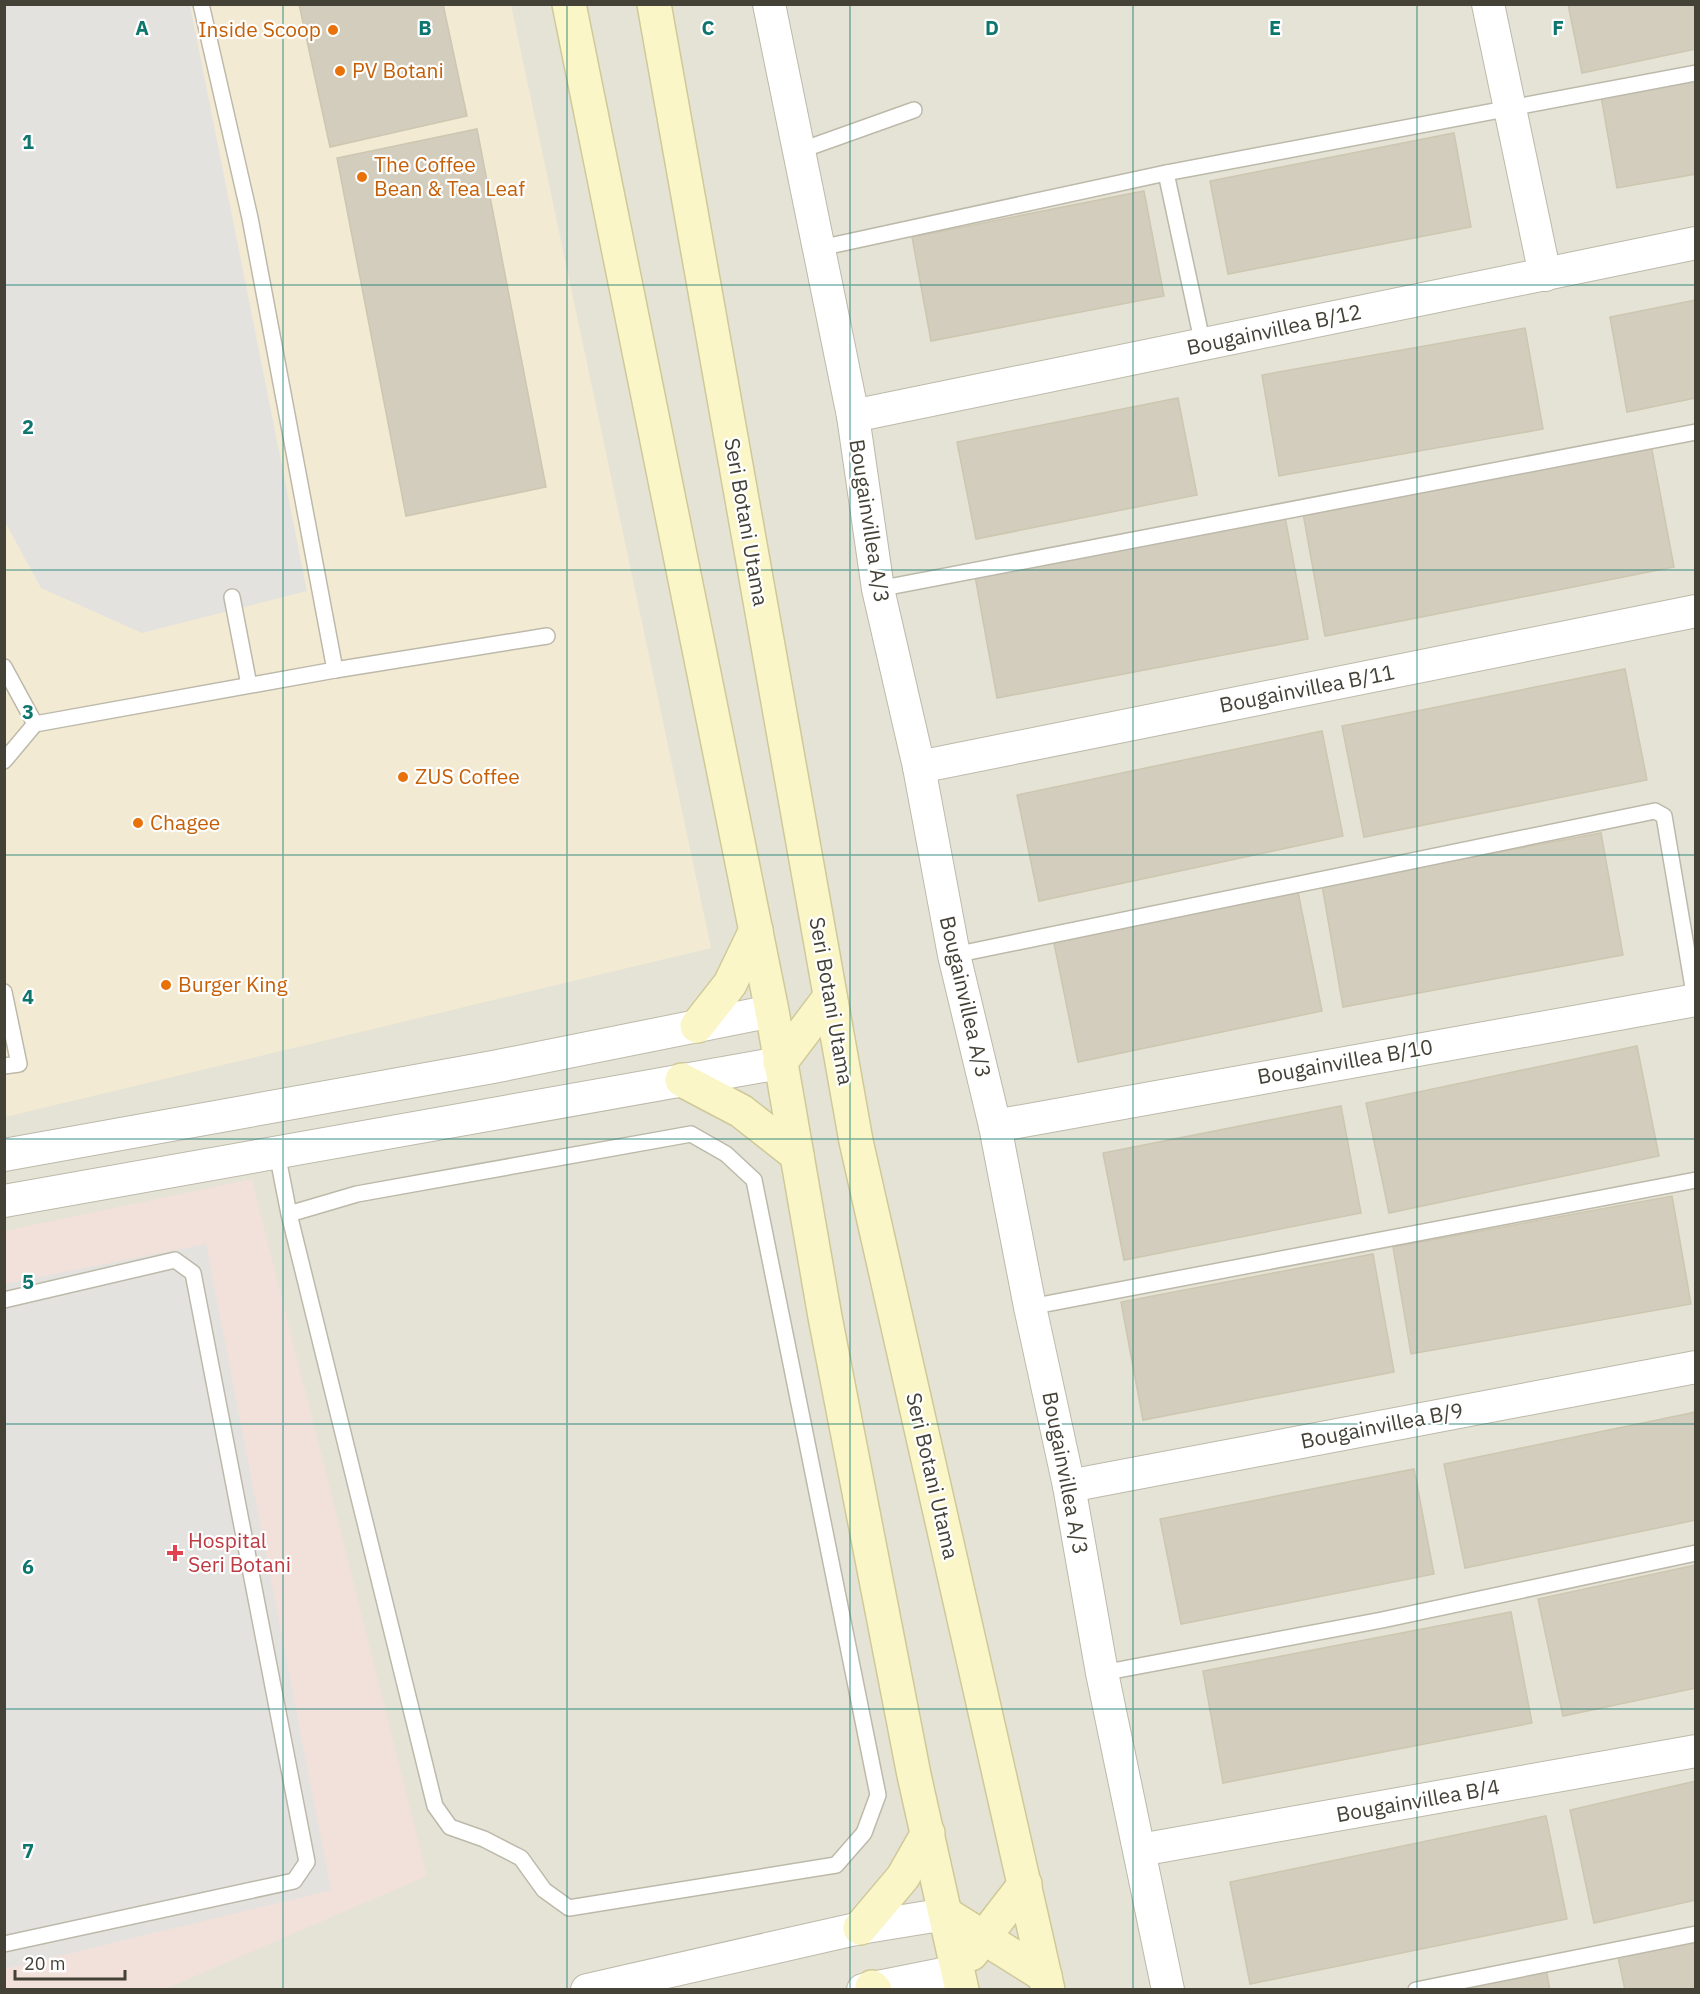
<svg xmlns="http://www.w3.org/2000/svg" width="1700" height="1994" viewBox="0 0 1700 1994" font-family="'IBM Plex Sans',sans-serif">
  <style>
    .residential { fill: #e5e3d5 }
    .commercial { fill: #f3ead3 }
    .medical { fill: #f2e1db }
    .parking { fill: #e3e2de }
    .building { fill: #d3cdbd; stroke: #cdc6b0; stroke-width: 1.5 }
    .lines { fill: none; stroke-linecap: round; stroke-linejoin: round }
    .lane-casing { stroke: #bdb9aa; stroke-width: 18 }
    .street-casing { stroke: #bdb9aa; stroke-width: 34 }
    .secondary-casing { stroke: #cfc999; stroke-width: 36 }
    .lane { stroke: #fff; stroke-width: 15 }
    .street { stroke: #fff; stroke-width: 32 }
    .secondary { stroke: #fbf6c8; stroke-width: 33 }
    .grid { fill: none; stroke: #0f766e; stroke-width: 1.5; stroke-opacity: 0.55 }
    .food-dot { fill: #e8710a; stroke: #fff; stroke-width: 2 }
    .health-dot { fill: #e0444e; stroke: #fff; stroke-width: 2 }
    .labels { text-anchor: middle; stroke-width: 4.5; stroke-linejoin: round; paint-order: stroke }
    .food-label { font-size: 21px; fill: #c56008; stroke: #fff; text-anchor: start }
    .street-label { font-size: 21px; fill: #444136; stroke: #fff }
    .health-label { font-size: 21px; fill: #be3a42; stroke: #fff; text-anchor: start }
    .grid-label { font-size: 20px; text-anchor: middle; font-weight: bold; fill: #0f766e; stroke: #fff; stroke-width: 4.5; stroke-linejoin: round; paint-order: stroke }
  </style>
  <rect width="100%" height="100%" fill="#f2f0e6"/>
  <path class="residential" d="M5,5H1695V1989L5,1990Z"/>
  <path class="commercial" d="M4,5H511L711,948L5,1117Z"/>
  <path class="medical" d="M252,1179L427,1876L165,1989H5L4,1231Z"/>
  <g class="parking">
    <path d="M4,5H190L307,591L142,633L41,588L5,522Z"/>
    <path d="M206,1244L331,1890L5,1969L4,1284Z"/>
  </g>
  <g class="building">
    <path d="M299,4H443L467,116L330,147Z"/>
    <path d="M1568,4H1696V49L1582,73Z"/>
    <path d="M1696,79V174L1617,188L1601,96Z"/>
    <path d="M477,129L546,487L406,516L337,158Z"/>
    <path d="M1454,133L1471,227L1228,274L1210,181Z"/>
    <path d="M1144,191L1164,296L931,341L912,237Z"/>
    <path d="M1696,300V398L1627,412L1610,317Z"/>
    <path d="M1525,328L1543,429L1279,476L1262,375Z"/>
    <path d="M1178,398L1197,495L976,539L957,442Z"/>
    <path d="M1651,445L1674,567L1325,636L1303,513Z"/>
    <path d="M1285,517L1308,639L997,698L975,576Z"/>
    <path d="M1625,669L1647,780L1364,837L1342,726Z"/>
    <path d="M1322,731L1343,836L1039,901L1017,795Z"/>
    <path d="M1601,833L1623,955L1343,1007L1322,885Z"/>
    <path d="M1298,892L1322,1011L1078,1062L1054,943Z"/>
    <path d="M1637,1046L1659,1156L1389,1213L1366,1103Z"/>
    <path d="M1341,1106L1361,1213L1124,1260L1103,1153Z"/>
    <path d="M1672,1196L1691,1304L1411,1354L1393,1247Z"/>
    <path d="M1373,1254L1394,1372L1143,1420L1121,1302Z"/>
    <path d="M1696,1412V1520L1465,1568L1444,1464Z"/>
    <path d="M1414,1469L1434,1574L1181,1624L1160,1519Z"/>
    <path d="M1696,1565V1688L1563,1716L1538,1599Z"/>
    <path d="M1511,1612L1532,1723L1223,1783L1203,1671Z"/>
    <path d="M1696,1781V1900L1594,1923L1570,1810Z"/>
    <path d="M1546,1816L1567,1919L1250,1984L1230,1882Z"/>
    <path d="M1696,1941V1990H1625L1618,1957Z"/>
    <path d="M1546,1969L1550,1990H1445Z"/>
  </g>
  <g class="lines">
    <defs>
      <g id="lane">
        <path d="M799,151L914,110"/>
        <path d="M1166,173L1203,345"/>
        <path d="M820,248L1166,173L1696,73"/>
        <path d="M878,589L1696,432"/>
        <path d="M232,597L249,685"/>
        <path d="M4,667L35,724"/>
        <path d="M335,670L547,636"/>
        <path d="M4,761L35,724L335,670L250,218L201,4"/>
        <path d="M954,955L1655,811L1664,816L1695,999"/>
        <path d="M4,992L19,1064L4,1066"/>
        <path d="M277,1153L289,1214L435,1806L450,1827L484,1839L521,1858L544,1890L569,1908L836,1865L864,1833L878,1795L754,1180L726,1154L691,1134L357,1194L289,1214"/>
        <path d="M4,1300L175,1260L193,1273L307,1862L294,1881L4,1944"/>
        <path d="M1030,1307L1696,1180"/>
        <path d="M1102,1673L1382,1620L1696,1553"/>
        <path d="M1416,1990L1696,1934"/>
      </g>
      <g id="street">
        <path d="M769,4L853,416L878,589L919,767L954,955L995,1126L1030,1307L1069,1486L1102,1673L1168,1990"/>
        <path d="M1488,4L1545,275"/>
        <path d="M853,416L1696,243"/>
        <path d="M919,767L1696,611"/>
        <path d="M995,1126L1696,1000"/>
        <path d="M4,1155L493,1067L772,1011"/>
        <path d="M4,1201L780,1063"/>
        <path d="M1069,1486L1696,1367"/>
        <path d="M1140,1850L1696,1751"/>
        <path d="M587,1990L860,1928L946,1914"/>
        <path d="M863,1990L958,1971"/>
      </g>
      <g id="secondary">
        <path d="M569,4L772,1011L825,1317L914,1775L962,1990"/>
        <path d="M654,4L856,1141L1048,1990"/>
        <path d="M697,1026L730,984L756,930"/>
        <path d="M780,1063L830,997"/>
        <path d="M682,1080L741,1111L797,1155"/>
        <path d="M946,1914L1045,1976"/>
        <path d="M860,1928L903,1877L928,1833"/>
        <path d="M971,1954L1025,1884"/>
        <path d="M872,1987L875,1990"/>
      </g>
    </defs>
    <use href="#lane" class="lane-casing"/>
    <use href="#street" class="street-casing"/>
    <use href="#secondary" class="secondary-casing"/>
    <use href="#lane" class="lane"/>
    <use href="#street" class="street"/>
    <use href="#secondary" class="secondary"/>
  </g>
  <path class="grid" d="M283,4V1990M567,4V1990M850,4V1990M1133,4V1990M1417,4V1990M4,285H1696M4,570H1696M4,855H1696M4,1139H1696M4,1424H1696M4,1709H1696"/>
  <g class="food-dot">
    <circle cx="333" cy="30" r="6"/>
    <circle cx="340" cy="71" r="6"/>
    <circle cx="362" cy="177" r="6"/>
    <circle cx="403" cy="777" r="6"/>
    <circle cx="138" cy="823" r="6"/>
    <circle cx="166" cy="985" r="6"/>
  </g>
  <path class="health-dot" d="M172 1544h6v6h6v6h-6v6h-6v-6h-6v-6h6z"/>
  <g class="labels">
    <g class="food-label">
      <text x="321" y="37" text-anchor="end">Inside Scoop</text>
      <text x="352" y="78">PV Botani</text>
      <text x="374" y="172">The Coffee<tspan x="374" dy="24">Bean &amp; Tea Leaf</tspan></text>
      <text x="415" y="784">ZUS Coffee</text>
      <text x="150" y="830">Chagee</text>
      <text x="178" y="992">Burger King</text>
    </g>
    <g class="street-label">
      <text transform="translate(1274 330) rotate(-12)" y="7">Bougainvillea B/12</text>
      <text transform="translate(869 521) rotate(81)" y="7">Bougainvillea A/3</text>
      <text transform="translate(746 522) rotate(80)" y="7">Seri Botani Utama</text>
      <text transform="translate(1307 689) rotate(-11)" y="7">Bougainvillea B/11</text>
      <text transform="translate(965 997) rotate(77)" y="7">Bougainvillea A/3</text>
      <text transform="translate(831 1001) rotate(80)" y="7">Seri Botani Utama</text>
      <text transform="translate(1345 1062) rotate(-10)" y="7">Bougainvillea B/10</text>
      <text transform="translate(1382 1426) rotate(-11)" y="7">Bougainvillea B/9</text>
      <text transform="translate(1065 1473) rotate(79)" y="7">Bougainvillea A/3</text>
      <text transform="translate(932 1476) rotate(77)" y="7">Seri Botani Utama</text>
      <text transform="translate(1418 1801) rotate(-10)" y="7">Bougainvillea B/4</text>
    </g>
    <g class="health-label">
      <text x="188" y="1548">Hospital<tspan x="188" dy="24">Seri Botani</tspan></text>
    </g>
  </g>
  <g class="grid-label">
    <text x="142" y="35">A</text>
    <text x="425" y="35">B</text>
    <text x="708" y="35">C</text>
    <text x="992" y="35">D</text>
    <text x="1275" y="35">E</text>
    <text x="1558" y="35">F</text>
    <text x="28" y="149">1</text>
    <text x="28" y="434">2</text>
    <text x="28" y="719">3</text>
    <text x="28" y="1004">4</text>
    <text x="28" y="1289">5</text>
    <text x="28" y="1574">6</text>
    <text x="28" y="1858">7</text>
  </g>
  <rect width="1700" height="1994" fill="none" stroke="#444136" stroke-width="12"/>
  <path d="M15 1970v9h110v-9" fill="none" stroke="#444136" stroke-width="3"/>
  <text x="24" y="1970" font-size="18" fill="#444136" stroke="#ffffff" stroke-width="4.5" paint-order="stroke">20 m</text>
</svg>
